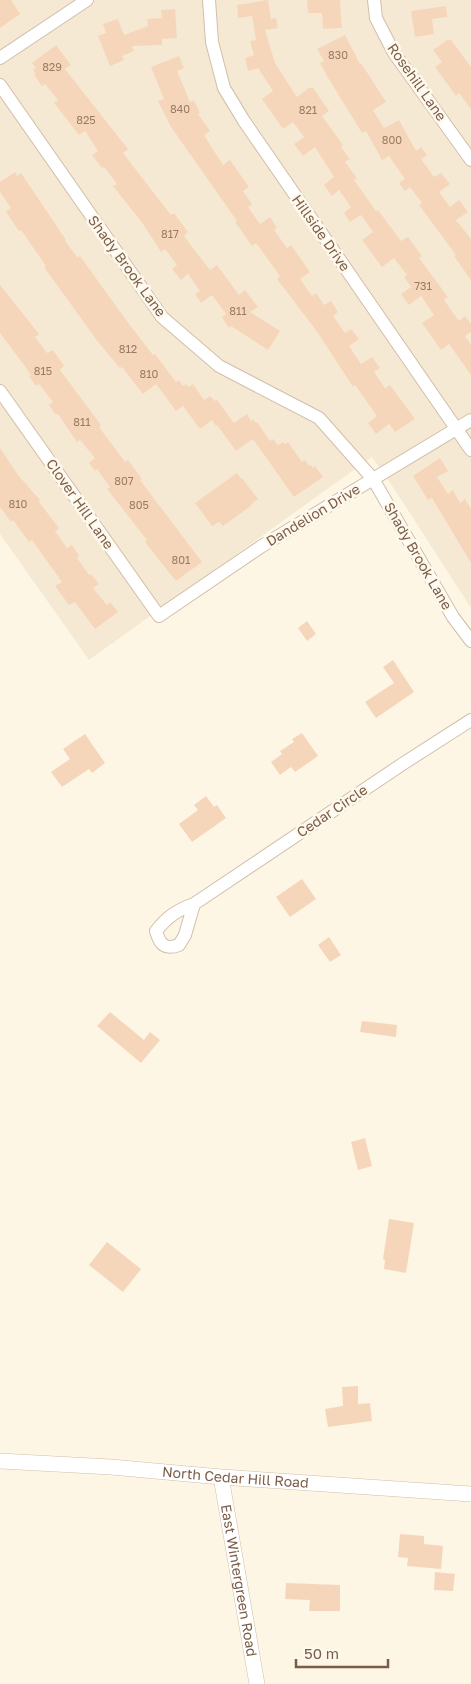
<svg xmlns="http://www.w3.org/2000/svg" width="471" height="1684" viewBox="0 0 471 1684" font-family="'Golos Text',sans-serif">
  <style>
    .residential { fill: #f6e9d3 }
    .building { fill: #f6d6ba }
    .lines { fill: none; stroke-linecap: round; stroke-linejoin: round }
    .minor-casing { stroke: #d1beaa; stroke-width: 14 }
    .tertiary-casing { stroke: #d1beaa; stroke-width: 16 }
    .minor { stroke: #fff; stroke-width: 12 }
    .tertiary { stroke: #fff; stroke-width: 15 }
    .labels { text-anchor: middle; stroke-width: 5; stroke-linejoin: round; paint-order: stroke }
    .number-label { font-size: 11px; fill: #997b64 }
    .street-label { font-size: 14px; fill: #7a5d48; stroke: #fff9ed }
  </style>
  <rect width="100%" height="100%" fill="#fef6e5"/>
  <path class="residential" d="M0,0H471V608L393,487L372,457L89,660L0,534Z"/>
  <g class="building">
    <path d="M0,0H11L20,14L0,28Z"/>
    <path d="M268,0L271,19L276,18L278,28L265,30L275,63L297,97L309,88H313L329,111L322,116L343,145L341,147L350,159L345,162L357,178L354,180L376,211L378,210L401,241L408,237L422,256L419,258L448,297L444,300L459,321L465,316L471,324V332L465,336L471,345V375L449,344L441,350L422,323L434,315L421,296L409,305L401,294L411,287L404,277L407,275L394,258L382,267L362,240L373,232L361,215L350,222L344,213L351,207L339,190L332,196L324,185L334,177L315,147L303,156L294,144L304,137L293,122L283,129L262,99L273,91L258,68L248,71L245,58L254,55L250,41L256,40L252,16L238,18L237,5Z"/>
    <path d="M307,0H340L342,28L323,29L322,13H308Z"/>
    <path d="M446,6L447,17L432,19L434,34L415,37L411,11Z"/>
    <path d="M175,9L177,38L162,39V45L132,46L134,51L122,56L124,60L110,66L98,36L106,33L103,24L118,19L124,35L148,26L147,19L162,18L161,10Z"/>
    <path d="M345,35L360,64L361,63L386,102L373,110L384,128L399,120L416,151L421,147L427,155L421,159L434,177L441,173L450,184L439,192L450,207L459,200L468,212L456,220L471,239V280L454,256L456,255L419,205L422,203L410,187L405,191L399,183L405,179L389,156L382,160L366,131L362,133L327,76L320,63L324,61L317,49Z"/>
    <path d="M447,40H451L471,67V109L459,93L456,96L435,67L442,62L433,50Z"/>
    <path d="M56,45L71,65L65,69L128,149L123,153L171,215L174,213L188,232L184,236L210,270L217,265L239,295L245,290L258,307L250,312L280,331L268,350L231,326L229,328L222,317L226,314L212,295L201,303L195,294L200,291L188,274L181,280L172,269L177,265L165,249L161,252L143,224L113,186L117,184L104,167L102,168L92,155L98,151L85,131L79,135L54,103L58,100L45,84L42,86L34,75L36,74L33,70L36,68L32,63Z"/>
    <path d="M179,56L184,68L177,71L190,102L194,100L200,113L198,114L210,131L204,135L223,165L230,160L249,187L243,191L252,204L248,207L260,224L270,217L277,228L274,230L287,248L291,245L310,272L300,279L312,296L316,293L324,305L331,301L338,312L333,316L345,333L351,329L359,339L349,346L361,364L372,357L380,368L374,372L385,388L390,385L415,419L395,432L389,424L376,434L368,423L377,416L355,385L353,387L318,333L277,279L280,276L256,243L252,246L235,222L237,221L171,127L158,101L164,99L151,67Z"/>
    <path d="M15,172L17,176L21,173L66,240L65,241L78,258L80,256L129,324L153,355L155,354L176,382L179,380L183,386L186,384L189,387L193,384L204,400L210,396L215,401L217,400L234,423L247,414L251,421L253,419L256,423L257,422L270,441L273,439L278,445L283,442L285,444L288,442L302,462L305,460L309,466L311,465L313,468L315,466L323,477L294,497L253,439L236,451L217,425L216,426L212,420L200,429L183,406L176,411L156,384L143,394L122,367L120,368L98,342L44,267L46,266L21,230L19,231L6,212L11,208L0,192V182Z"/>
    <path d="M0,285L39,334L35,337L47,353L53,350L64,366L60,370L101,425L99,427L125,462L128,460L142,479L140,480L202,562L176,581L145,542L147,540L107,489L110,487L97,469L95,471L89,463L95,458L80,440L77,442L58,414L56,415L49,405L53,402L39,384L36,386L29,376L31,375L24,365L0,333Z"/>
    <path d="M0,448L18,475L40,500L39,502L59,528L55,531L67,548L72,545L79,556L77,558L89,575L91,574L99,584L93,588L107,605L110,602L118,612L95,629L75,602L69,605L55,586L62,582L32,540L29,542L13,520L11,522L0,507Z"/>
    <path d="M440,458L448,471L437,477L448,494L453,490L460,503L465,499L471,509V563L432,498L428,500L413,476Z"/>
    <path d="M237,473L241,479L242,478L258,499L250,505L251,506L223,526L219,522L212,526L195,503Z"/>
    <path d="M307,621L316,634L307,641L298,628Z"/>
    <path d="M393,660L414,692L376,718L365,702L394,683L383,667Z"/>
    <path d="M302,733L318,756L295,772L291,767L280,775L271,762L282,754L280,751L294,742L292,739Z"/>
    <path d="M85,734L105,763L92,773L89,769L62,787L51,772L70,759L63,749Z"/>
    <path d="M206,796L214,807L217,805L226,818L192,842L179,824L198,810L194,805Z"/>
    <path d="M302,879L316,899L290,917L276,897Z"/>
    <path d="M329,937L341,955L330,962L318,945Z"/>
    <path d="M110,1012L144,1040L150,1032L160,1040L141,1063L97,1026Z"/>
    <path d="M362,1021L397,1025L396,1037L360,1032Z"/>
    <path d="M365,1138L372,1166L358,1170L351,1142Z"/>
    <path d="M389,1219L414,1223L406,1273L384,1269L385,1260L383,1259Z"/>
    <path d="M107,1242L141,1269L123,1292L89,1265Z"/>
    <path d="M358,1386V1404L370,1403L372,1421L328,1427L325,1409L343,1406L342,1387Z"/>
    <path d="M400,1534L424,1536V1544L443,1546L441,1569L407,1566L408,1558L398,1557Z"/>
    <path d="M435,1572L455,1574L453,1591L434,1590Z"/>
    <path d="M286,1583L340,1585V1611H309L310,1600L285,1599Z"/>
  </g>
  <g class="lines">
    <defs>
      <g id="minor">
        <path d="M209,0L212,42L224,88L244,121L471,450"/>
        <path d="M374,0L376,18L394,53L471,160"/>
        <path d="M0,58L87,0"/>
        <path d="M0,85L162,317L219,366L319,418L373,479L453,617L471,641"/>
        <path d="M0,391L159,616L262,546L471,420"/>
        <path d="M194,904L185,935L179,945C165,950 160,945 156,931C167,917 177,910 194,904L404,763L471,720"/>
      </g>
      <g id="tertiary">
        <path id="s1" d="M0,1461L111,1467L221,1477L471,1494"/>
        <path id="s2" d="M221,1477L257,1684"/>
      </g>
    </defs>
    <use href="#minor" class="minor-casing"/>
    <use href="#tertiary" class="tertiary-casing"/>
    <use href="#minor" class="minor"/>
    <use href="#tertiary" class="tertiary"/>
  </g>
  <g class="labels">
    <g class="number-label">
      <text x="338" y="59">830</text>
      <text x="52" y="71">829</text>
      <text x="180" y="113">840</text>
      <text x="308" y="114">821</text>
      <text x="86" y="124">825</text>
      <text x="392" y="144">800</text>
      <text x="170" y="238">817</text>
      <text x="423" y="290">731</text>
      <text x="238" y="315">811</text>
      <text x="128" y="353">812</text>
      <text x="43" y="375">815</text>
      <text x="149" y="378">810</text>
      <text x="82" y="426">811</text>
      <text x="124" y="485">807</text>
      <text x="18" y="508">810</text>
      <text x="139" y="509">805</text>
      <text x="181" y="564">801</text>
    </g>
    <g class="street-label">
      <text transform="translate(417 82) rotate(55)" y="5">Rosehill Lane</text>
      <text transform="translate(321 233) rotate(55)" y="5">Hillside Drive</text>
      <text transform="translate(127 266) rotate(54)" y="5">Shady Brook Lane</text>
      <text transform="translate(80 504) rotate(55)" y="5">Clover Hill Lane</text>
      <text transform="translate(313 515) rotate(-31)" y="5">Dandelion Drive</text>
      <text transform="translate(418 556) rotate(60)" y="5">Shady Brook Lane</text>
      <text transform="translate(332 811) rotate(-34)" y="5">Cedar Circle</text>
      <text dy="5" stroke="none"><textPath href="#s1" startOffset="236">North Cedar Hill Road</textPath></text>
      <text dy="5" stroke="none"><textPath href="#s2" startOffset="105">East Wintergreen Road</textPath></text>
    </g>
  </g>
  <path d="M296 1659v8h92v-8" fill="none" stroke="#7a5d48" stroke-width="2.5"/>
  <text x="304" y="1659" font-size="15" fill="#7a5d48" stroke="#fff9ed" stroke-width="4" paint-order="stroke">50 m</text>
</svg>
